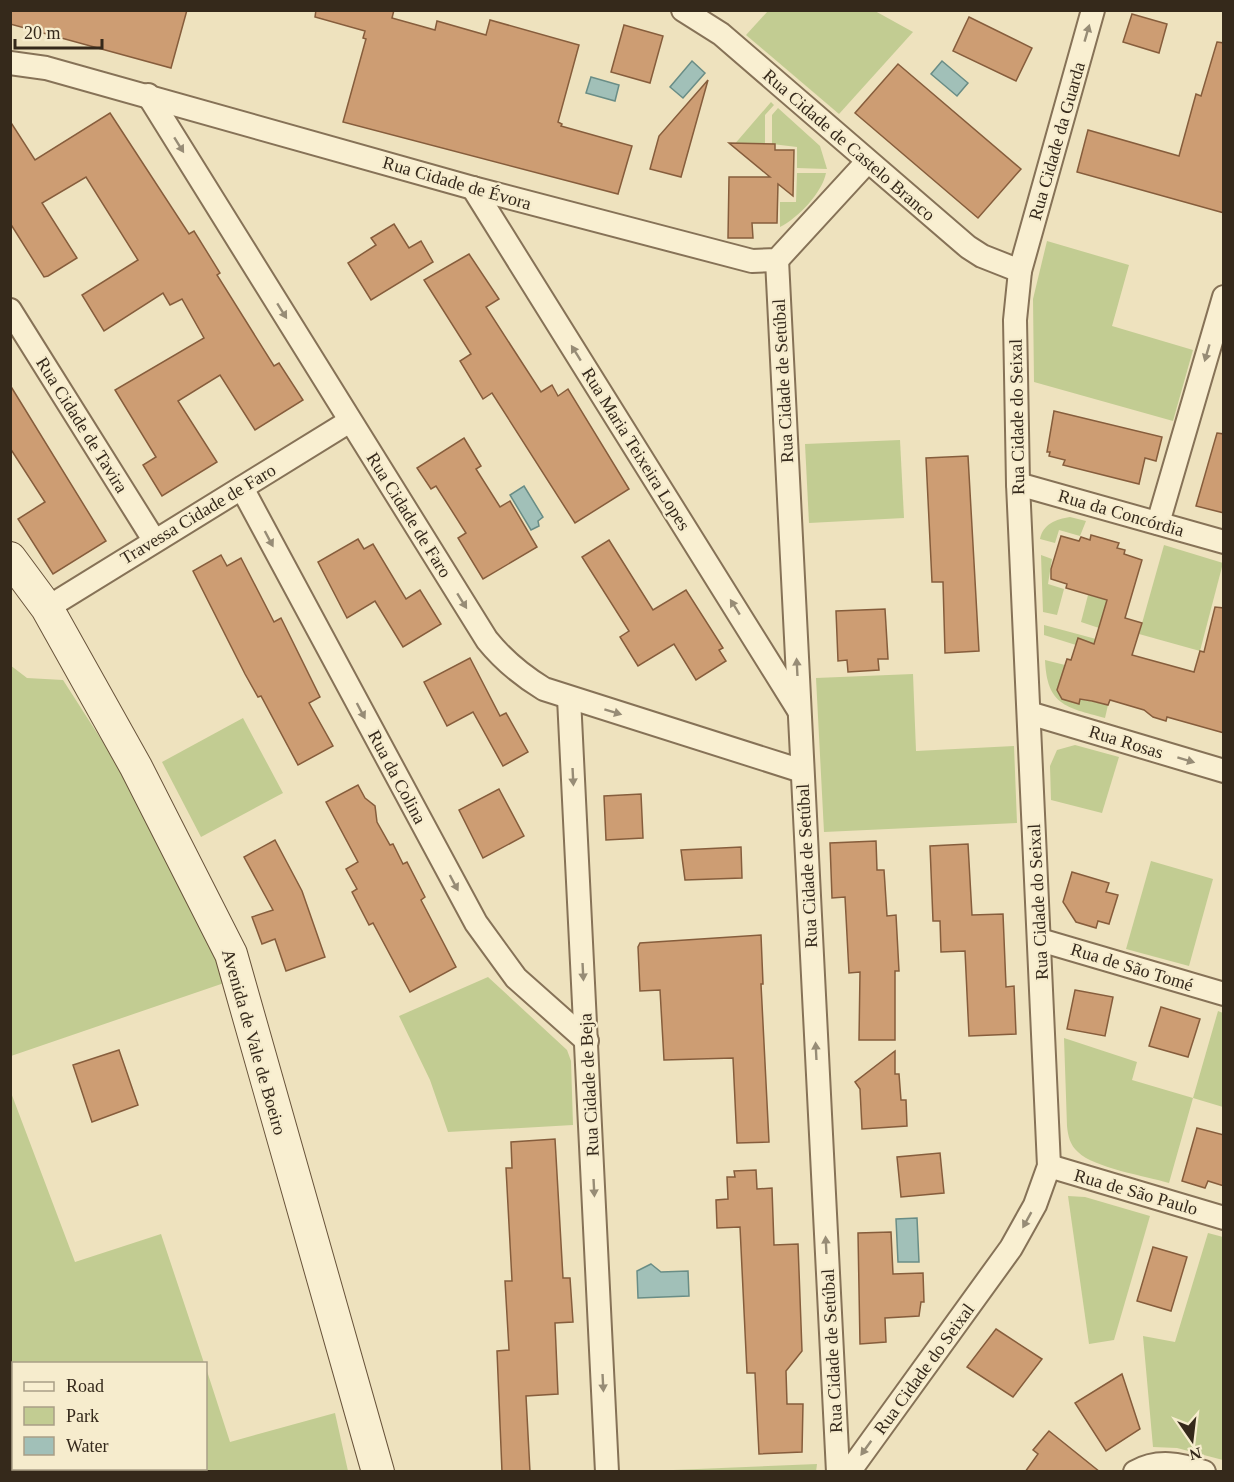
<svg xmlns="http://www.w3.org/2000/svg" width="1234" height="1482" viewBox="0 0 1234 1482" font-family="'Times New Roman',serif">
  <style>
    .green { fill: #c2cc92 }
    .water { fill: #a1c0b8; stroke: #698d86; stroke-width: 1.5 }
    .building { fill: #cd9d73; stroke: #865d3c; stroke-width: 1.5 }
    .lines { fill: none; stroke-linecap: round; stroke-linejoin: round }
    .street-casing { stroke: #867257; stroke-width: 26 }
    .secondary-casing { stroke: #68533a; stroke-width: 34 }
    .street { stroke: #f9efd1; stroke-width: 22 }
    .secondary { stroke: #f9efd1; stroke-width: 32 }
    .oneway { fill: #978c76 }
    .labels { text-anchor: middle; stroke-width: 4.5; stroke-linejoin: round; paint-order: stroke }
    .street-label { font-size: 18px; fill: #35291b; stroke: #f6eccd }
  </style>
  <rect width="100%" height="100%" fill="#eee2be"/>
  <g class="green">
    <path d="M768,11H875L913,32L839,114L746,35Z"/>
    <path d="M771,102L774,105L765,115V144L733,146Z"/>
    <path d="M778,108L820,146L827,169L797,168V147L772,144V115Z"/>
    <path d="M797,173H826C822,193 798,218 780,227V202H796Z"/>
    <path d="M1047,241L1129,265L1112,326L1193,350L1173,421L1034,382L1033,299Z"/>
    <path d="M900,440L904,518L809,523L805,444Z"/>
    <path d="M1070,517L1086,521L1080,536L1059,530L1055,543L1040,539C1043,524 1056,519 1070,517Z"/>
    <path d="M1164,545L1223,563L1200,651L1139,634Z"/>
    <path d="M1041,555L1052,559L1048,584L1064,589L1057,615L1043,612Z"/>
    <path d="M1088,595L1110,601L1099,628L1081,622Z"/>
    <path d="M1044,625L1096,639L1094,644L1078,639L1076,645L1044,635Z"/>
    <path d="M1045,660L1065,665L1057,690L1062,699L1078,704L1080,699L1108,705L1105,718C1065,707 1047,705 1045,660Z"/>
    <path d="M10,665L27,678L63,680L133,789L227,982L11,1056Z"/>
    <path d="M913,674L916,751L1014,746L1017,823L824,832L816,678Z"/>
    <path d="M243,718L283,793L201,837L162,762Z"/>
    <path d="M1075,745L1119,757L1102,813L1051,800L1050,766L1057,750Z"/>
    <path d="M1151,861L1213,879L1189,966L1126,949Z"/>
    <path d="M488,977L567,1050L571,1061L573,1125L448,1132L430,1080L399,1016Z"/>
    <path d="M1218,1011L1223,1013V1107L1193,1098L1169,1183C1146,1176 1094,1168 1078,1152C1070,1145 1068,1136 1067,1126L1064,1038L1137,1062L1132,1080L1193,1098Z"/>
    <path d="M10,1090L75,1262L161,1234L204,1363L14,1364V1468H206V1368L230,1442L335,1413L348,1471H11Z"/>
    <path d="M1068,1196L1085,1197L1150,1216L1114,1340L1089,1344Z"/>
    <path d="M1208,1233L1223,1237V1460L1177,1448L1153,1447L1143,1336L1175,1342Z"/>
    <path d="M817,1464L816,1472L649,1471Z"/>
  </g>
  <g class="water">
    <path d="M692,61L705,73L683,98L670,87Z"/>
    <path d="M942,61L968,83L957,96L931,74Z"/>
    <path d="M591,77L619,85L615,101L586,93Z"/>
    <path d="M524,486L543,517L538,521L539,526L531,530L510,495Z"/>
    <path d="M917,1218L919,1262H898L896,1219Z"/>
    <path d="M651,1264L661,1272L688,1271L689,1296L638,1298L637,1271Z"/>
  </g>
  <g class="building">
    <path d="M10,10H187L171,68L10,24Z"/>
    <path d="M316,10H394L392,18L435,30L437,21L486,35L490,20L579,45L558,122L562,124L561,126L632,146L618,194L343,122L366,39L363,38L365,31L315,17Z"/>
    <path d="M1132,14L1167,24L1159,53L1123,42Z"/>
    <path d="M969,17L1032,48L1016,81L953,51Z"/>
    <path d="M624,25L663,36L650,83L611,72Z"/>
    <path d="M1217,42L1224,43V213L1077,172L1088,130L1179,156L1196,94L1201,96Z"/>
    <path d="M898,64L1021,169L978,218L855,113Z"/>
    <path d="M708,80L681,177L650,169L659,136Z"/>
    <path d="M110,113L189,234L194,231L220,273L217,275L274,366L279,363L303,400L255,430L220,375L178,401L217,462L162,496L143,465L156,457L115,390L204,338L182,299L170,305L163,293L104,331L82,295L138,260L86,177L42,203L77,258L48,276L44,277L10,223V121L35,160Z"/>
    <path d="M729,143L775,144V150H794L793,196L778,184L777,223H752L753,238H728L729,177H770Z"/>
    <path d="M394,224L409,248L421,241L433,262L371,300L348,263L376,245L371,238Z"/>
    <path d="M469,254L499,299L486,307L541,392L552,385L558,396L568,389L629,489L575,523L492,393L483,399L460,361L471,354L424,280Z"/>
    <path d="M10,385L106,541L53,574L18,519L45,502L10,448Z"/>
    <path d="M1054,411L1162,437L1156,461L1145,458L1139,484L1063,465L1065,460L1049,456L1050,452H1047Z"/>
    <path d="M1217,433L1224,434V513L1196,506Z"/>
    <path d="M464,438L481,466L476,469L500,507L510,501L537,547L483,579L458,538L466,533L436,486L431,489L417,468Z"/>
    <path d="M968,456L979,651L945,653L943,582H932L926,458Z"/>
    <path d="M1091,535L1119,543L1117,548L1125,550L1124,554L1142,560L1125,618L1142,623L1132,655L1194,672L1200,651L1204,652L1215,607L1224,608V733L1167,717L1166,721L1153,717L1144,710L1110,700L1108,705L1092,701L1080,699L1079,704L1062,699L1057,690L1067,659L1071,660L1078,638L1094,644L1107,600L1066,588L1067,584L1051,579V569L1061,536L1079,541L1081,537L1090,540Z"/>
    <path d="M358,539L364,549L373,544L406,599L420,590L441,624L403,647L375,601L347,618L318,562Z"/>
    <path d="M609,540L653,610L686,590L723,648L719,650L726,661L696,680L674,644L638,666L620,637L629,631L582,557Z"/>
    <path d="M221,555L227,566L241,558L274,622L281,618L320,697L309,703L333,746L298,765L261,696L258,697L245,674L193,571Z"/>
    <path d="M885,609L888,659H878L879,670L848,672L847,660L838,661L836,611Z"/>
    <path d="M470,658L500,716L506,713L528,752L503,766L473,712L447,726L424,682Z"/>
    <path d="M358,785L365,798L375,806L377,822L390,845L393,844L403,864L407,862L425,897L421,900L456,967L410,992L373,923L369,925L352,892L357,889L346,869L358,862L326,802Z"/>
    <path d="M499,789L524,836L483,858L459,810Z"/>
    <path d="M641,794L643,838L606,840L604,796Z"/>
    <path d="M275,840L302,891L325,957L286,971L275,939L262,944L252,917L273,910L244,857Z"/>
    <path d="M876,841L877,870H884L887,916L896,915L899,971H895V1040H859L860,972L849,973L845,897L832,898L830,843Z"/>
    <path d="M968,844L972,915L1003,914L1006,987L1014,986L1016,1034L969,1036L965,951L941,952L940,921H933L930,846Z"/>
    <path d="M741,847L742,878L685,880L681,850Z"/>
    <path d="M1072,872L1109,883L1106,892L1118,895L1109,924L1098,921L1096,928L1076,922L1063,902Z"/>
    <path d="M761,935L763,984H761L769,1142L737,1143L733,1058L664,1060L660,990L640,991L638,947L640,943Z"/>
    <path d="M1075,990L1113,997L1105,1036L1067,1029Z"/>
    <path d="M1161,1007L1200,1019L1188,1057L1149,1046Z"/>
    <path d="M119,1050L138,1105L92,1122L73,1065Z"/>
    <path d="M895,1051V1074H899L901,1100H906L907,1126L862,1129L860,1089L855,1082Z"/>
    <path d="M1197,1128L1224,1135V1186L1208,1181L1205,1188L1182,1181Z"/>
    <path d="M555,1139L563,1278H570L573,1322L555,1323L558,1394L526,1396L530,1472H502L497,1351L509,1350L505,1281H512L506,1168H512L511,1142Z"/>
    <path d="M940,1153L944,1193L901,1197L897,1157Z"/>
    <path d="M756,1170L757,1189L772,1188L774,1245L798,1244L802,1351L786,1371L787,1404H803L802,1452L759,1454L755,1373H747L740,1227L717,1228L716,1200L728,1199L727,1177H735L734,1171Z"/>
    <path d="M891,1232L893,1274L923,1273L924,1302H921L919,1316L885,1318L886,1342L860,1344L858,1233Z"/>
    <path d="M1153,1247L1187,1257L1171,1311L1137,1301Z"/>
    <path d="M996,1329L1042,1359L1013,1397L967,1367Z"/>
    <path d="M1122,1374L1140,1429L1106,1451L1075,1403Z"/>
    <path d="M1049,1431L1100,1472H1025L1038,1454L1033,1450Z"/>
  </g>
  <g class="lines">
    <defs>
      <g id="street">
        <path d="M683,10L721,34L968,247L982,256L1020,271"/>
        <path d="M10,63L46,68L473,188L752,261L777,260L867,162"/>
        <path d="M148,95L487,640C504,661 521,675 544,689L802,771"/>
        <path d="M473,188L798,709"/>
        <path d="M777,260L838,1472"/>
        <path d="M10,310L154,540"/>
        <path d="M1018,484L1224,542"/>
        <path d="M242,488L476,923L516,978L587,1041"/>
        <path d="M1158,523L1224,297"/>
        <path d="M47,608L350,421"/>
        <path d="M569,698L607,1472"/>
        <path d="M1029,713L1224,771"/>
        <path d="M1040,940L1224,994"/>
        <path d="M1049,1166L1224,1218"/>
        <path d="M849,1472L1011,1248L1035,1205L1049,1166L1018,484L1015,320L1020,271L1093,10"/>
        <path d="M1135,1472C1158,1459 1180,1464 1204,1472"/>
      </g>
      <path id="secondary" d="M10,558L47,608L136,767L231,954L378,1472"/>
    </defs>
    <use href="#street" class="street-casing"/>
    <use href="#secondary" class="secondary-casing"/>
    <use href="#street" class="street"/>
    <use href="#secondary" class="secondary"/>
  </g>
  <defs><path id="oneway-solid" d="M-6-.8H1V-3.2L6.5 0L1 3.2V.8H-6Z" transform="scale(1.5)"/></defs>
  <g class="oneway">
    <use href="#oneway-solid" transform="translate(1087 33) rotate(-74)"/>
    <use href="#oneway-solid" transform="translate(179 145) rotate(58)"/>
    <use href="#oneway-solid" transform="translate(282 311) rotate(58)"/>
    <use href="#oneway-solid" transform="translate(576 353) rotate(-122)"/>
    <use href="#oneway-solid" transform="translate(1207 353) rotate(106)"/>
    <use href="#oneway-solid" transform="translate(269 539) rotate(62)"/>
    <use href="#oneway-solid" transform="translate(462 601) rotate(58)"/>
    <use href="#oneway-solid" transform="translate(735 607) rotate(-122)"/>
    <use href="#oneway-solid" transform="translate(797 667) rotate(-93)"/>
    <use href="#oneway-solid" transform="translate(361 711) rotate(62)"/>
    <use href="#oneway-solid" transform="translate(613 712) rotate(17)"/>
    <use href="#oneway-solid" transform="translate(1186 760) rotate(17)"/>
    <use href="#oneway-solid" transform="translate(573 777) rotate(87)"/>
    <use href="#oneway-solid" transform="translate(454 883) rotate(62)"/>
    <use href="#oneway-solid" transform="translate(583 972) rotate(87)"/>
    <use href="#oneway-solid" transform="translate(816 1051) rotate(-93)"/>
    <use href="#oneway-solid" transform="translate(594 1188) rotate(87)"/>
    <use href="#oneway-solid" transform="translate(1027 1220) rotate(119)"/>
    <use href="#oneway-solid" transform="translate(826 1245) rotate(-93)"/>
    <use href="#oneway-solid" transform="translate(603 1383) rotate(87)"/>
    <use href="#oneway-solid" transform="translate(866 1448) rotate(126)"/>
  </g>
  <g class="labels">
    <g class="street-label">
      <text transform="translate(1057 141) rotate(-74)" y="6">Rua Cidade da Guarda</text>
      <text transform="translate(849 145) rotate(41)" y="6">Rua Cidade de Castelo Branco</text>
      <text transform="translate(457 183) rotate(16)" y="6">Rua Cidade de Évora</text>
      <text transform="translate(783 381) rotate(-93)" y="6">Rua Cidade de Setúbal</text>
      <text transform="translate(1017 417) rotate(-91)" y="6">Rua Cidade do Seixal</text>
      <text transform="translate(82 425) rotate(58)" y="6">Rua Cidade de Tavira</text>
      <text transform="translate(636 449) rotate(58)" y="6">Rua Maria Teixeira Lopes</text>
      <text transform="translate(1121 513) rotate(16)" y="6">Rua da Concórdia</text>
      <text transform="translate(198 514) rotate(-31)" y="6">Travessa Cidade de Faro</text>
      <text transform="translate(409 515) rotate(58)" y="6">Rua Cidade de Faro</text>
      <text transform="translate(1126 742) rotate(17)" y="6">Rua Rosas</text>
      <text transform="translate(397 777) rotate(62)" y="6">Rua da Colina</text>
      <text transform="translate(807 866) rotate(-93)" y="6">Rua Cidade de Setúbal</text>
      <text transform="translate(1038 902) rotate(-93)" y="6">Rua Cidade do Seixal</text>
      <text transform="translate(1132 967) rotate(17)" y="6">Rua de São Tomé</text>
      <text transform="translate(254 1042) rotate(74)" y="6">Avenida de Vale de Boeiro</text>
      <text transform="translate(589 1085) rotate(-93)" y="6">Rua Cidade de Beja</text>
      <text transform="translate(1136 1192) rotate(16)" y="6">Rua de São Paulo</text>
      <text transform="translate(832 1351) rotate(-93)" y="6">Rua Cidade de Setúbal</text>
      <text transform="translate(924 1369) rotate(-54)" y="6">Rua Cidade do Seixal</text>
    </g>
  </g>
  <rect width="1234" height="1482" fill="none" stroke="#35291b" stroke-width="24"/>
  <rect x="12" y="1362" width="195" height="108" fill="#f6eccd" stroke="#a99e86" stroke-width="1.5"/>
  <rect x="24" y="1382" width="30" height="9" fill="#f9efd1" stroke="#a99e86" stroke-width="1.5"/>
  <text x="66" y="1392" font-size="18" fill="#35291b">Road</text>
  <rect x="24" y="1407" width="30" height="18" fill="#c2cc92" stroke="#a99e86" stroke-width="1.5"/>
  <text x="66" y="1422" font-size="18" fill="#35291b">Park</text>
  <rect x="24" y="1437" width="30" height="18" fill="#a1c0b8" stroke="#a99e86" stroke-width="1.5"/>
  <text x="66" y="1452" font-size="18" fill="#35291b">Water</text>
  <g transform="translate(1192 1440) rotate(166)" stroke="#f6eccd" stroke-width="4.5" paint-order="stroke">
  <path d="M0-4.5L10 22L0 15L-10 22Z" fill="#35291b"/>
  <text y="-9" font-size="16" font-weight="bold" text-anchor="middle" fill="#35291b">N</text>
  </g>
  <path d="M15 39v9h87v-9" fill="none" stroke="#35291b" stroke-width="3"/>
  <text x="24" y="39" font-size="18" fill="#35291b" stroke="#f6eccd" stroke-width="4.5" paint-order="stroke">20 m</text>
</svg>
